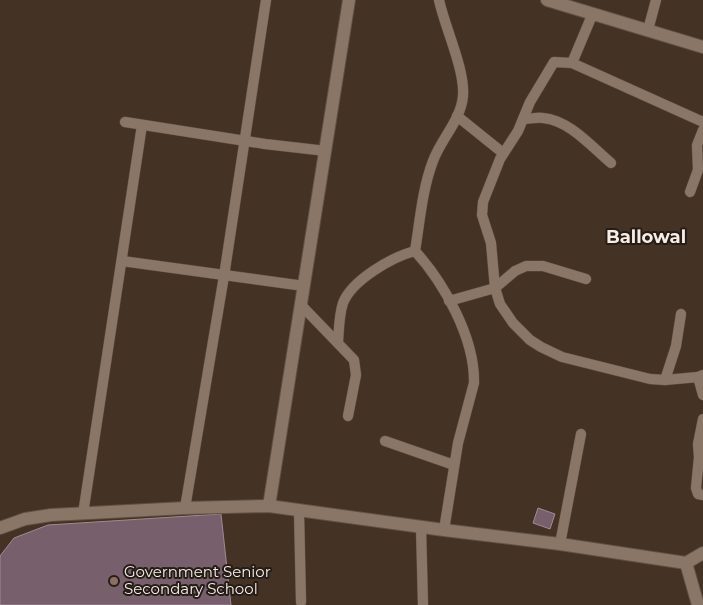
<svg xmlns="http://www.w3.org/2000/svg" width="703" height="605" viewBox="0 0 703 605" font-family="Montserrat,sans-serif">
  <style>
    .building { fill: #77606c; stroke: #a18995 }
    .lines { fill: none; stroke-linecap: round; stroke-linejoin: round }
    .minor-casing { stroke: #605045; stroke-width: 11 }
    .tertiary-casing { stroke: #605045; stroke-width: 14 }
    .minor { stroke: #8a7666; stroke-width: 10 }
    .tertiary { stroke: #8a7666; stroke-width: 12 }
    .education-dot { fill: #8d6e63; stroke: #241c16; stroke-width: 2 }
    .labels { text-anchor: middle; stroke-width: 4; stroke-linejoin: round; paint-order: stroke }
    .poi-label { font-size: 15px; fill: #f8ede4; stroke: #241c16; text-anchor: start }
    .quarter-label { font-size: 18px; font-weight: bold; fill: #f8ede4; stroke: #241c16 }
  </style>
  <rect width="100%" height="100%" fill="#443224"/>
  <g class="building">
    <path d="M538,508L555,514L550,529L533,523Z"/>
    <path d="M221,514L231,605H0V556L14,538L48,525Z"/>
  </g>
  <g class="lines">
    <defs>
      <g id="minor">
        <path d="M439,0C445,28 465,69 463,96C461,120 441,139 433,161C422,190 420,221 415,251C444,283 475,338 474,383L458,443L444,530"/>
        <path d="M648,30L656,0"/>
        <path d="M572,63L593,13"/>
        <path d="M457,116L503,153"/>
        <path d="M523,119C530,119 536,117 543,118C569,120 592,147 611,163"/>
        <path d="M125,122L265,144L326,151"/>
        <path d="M703,122L572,63L554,62L530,102L518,131L500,159L483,202L482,215L491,243L495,288L500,304L513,323L530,340L541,347L562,357L650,379L665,380L698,377L703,375"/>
        <path d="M690,192L698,170L697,145L703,130"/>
        <path d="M122,261L304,286"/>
        <path d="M449,301L495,288L515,271L526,266H543L586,279"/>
        <path d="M301,305L354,360L356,375L348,416"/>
        <path d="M338,342C339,329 339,315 343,303C352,280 392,257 415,251"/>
        <path d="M698,377L703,395"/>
        <path d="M665,380L676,346L681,314"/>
        <path d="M703,419L698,444L699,457L696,488L698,494L703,495"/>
        <path d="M385,441L454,465"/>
        <path d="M185,508L224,276L266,0"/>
        <path d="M299,511L301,602"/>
        <path d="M83,514L142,125"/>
        <path d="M421,527L423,605"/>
        <path d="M560,544L581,434"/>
      </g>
      <g id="tertiary">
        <path d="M547,0L703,47"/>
        <path d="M269,506L349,0"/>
        <path d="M0,528L25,519L51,515L185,508L269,506L444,530L560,544L686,563L703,553"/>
        <path d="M686,563L698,605"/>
      </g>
    </defs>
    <use href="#minor" class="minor-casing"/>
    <use href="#tertiary" class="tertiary-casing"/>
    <use href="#minor" class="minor"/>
    <use href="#tertiary" class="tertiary"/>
  </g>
  <circle class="education-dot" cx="114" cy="581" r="5"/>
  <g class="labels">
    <g class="poi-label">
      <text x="124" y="577">Government Senior<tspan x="124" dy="17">Secondary School</tspan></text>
    </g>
    <g class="quarter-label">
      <text x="646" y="243">Ballowal</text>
    </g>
  </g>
</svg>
